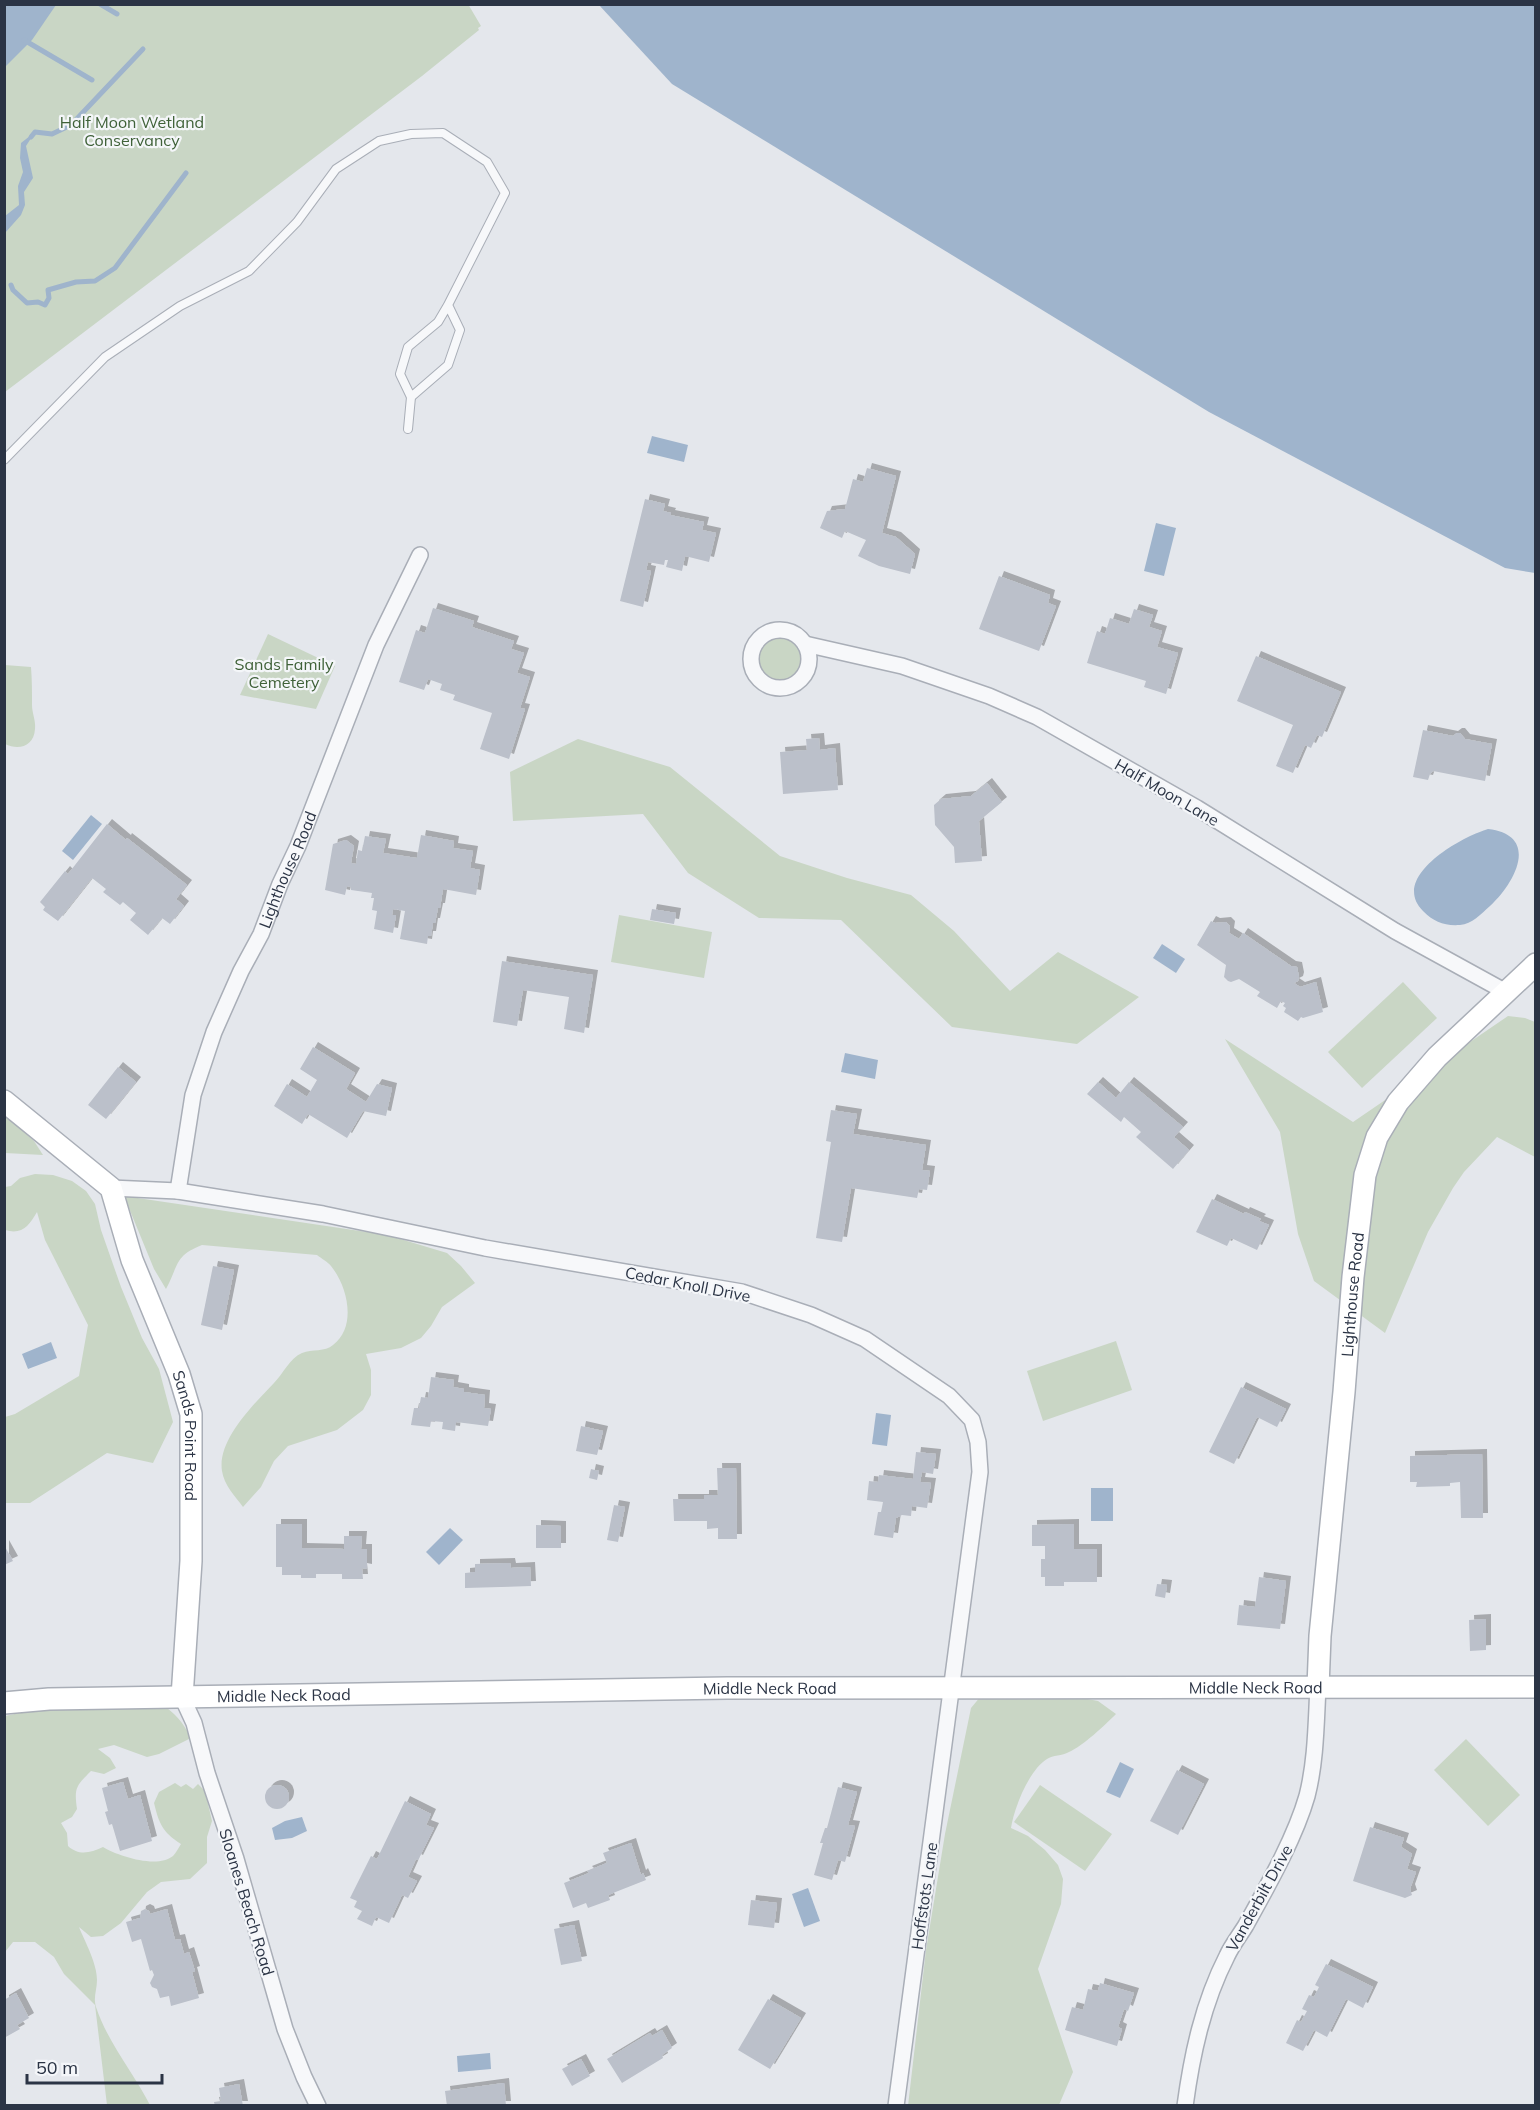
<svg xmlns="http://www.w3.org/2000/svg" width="1540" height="2110" viewBox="0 0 1540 2110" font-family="Mulish,sans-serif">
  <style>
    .green { fill: #c9d6c5 }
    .water { fill: #9fb4cc }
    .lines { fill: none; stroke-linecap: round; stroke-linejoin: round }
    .stream { stroke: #9fb4cc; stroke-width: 5 }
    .building { fill: #bbc0ca; filter: url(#shadow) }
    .lane-casing { stroke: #a9aeb7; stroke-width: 10 }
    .street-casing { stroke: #a9aeb7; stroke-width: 18 }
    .secondary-casing { stroke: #a9aeb7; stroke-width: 24 }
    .lane { stroke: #f7f8fa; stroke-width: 8 }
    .street { stroke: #f7f8fa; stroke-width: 15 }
    .secondary { stroke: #fff; stroke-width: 21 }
    .labels { text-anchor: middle; stroke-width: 4.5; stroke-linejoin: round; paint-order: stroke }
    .park-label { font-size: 16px; fill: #3f6138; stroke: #f4f6f9 }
    .street-label { font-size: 16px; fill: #2b3445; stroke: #f4f6f9 }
  </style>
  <defs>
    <filter id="shadow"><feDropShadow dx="5" dy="-5" stdDeviation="0" flood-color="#0004"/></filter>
  </defs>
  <rect width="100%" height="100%" fill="#e4e7ec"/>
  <g class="green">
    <path d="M468,4L481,26L478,28L479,30L422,76L5,392L4,5Z"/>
    <path d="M268,634L335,666L316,709L240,695Z"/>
    <circle cx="781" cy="659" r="22"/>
    <path d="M5,665L31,667C32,680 32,692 32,705C32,713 36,721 35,729C34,746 19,751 5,744Z"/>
    <path d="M578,739L670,767L780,856L847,878L911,895L954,931L1010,991L1058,952L1139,997L1077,1044L952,1027L841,920L759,918L688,873L643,814L513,821L510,772Z"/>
    <path d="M619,915L712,932L704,978L611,962Z"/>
    <path d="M1403,982L1437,1018L1362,1088L1328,1052Z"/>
    <path d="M1508,1016L1525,1018L1535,1022V1157L1497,1137L1464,1172L1453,1188L1428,1232L1385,1333L1314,1281L1298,1234L1280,1132L1225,1039L1353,1122Z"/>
    <path d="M4,1114L34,1141L43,1155L5,1153Z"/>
    <path d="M35,1174L53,1175L72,1181L86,1191L95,1204L101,1230L121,1287L142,1338L159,1369L173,1422L153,1463L107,1453L30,1503H5V1417L15,1414L79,1376L88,1325L45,1240L37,1212C29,1226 22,1235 5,1230V1187L11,1186L20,1178Z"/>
    <path d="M124,1196L387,1235L447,1253L461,1266L475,1283L442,1307L431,1326L421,1338L401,1348L366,1354L371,1370V1395L363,1410L337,1430L288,1446L274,1461L261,1487L243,1507C235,1496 224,1485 222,1471C217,1440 254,1404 274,1383C283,1374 290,1358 302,1353C312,1349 325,1352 333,1345C357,1327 348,1287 331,1266C328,1262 322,1259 317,1255L202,1245C174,1256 179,1265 166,1289L154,1269Z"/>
    <path d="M1116,1341L1132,1390L1043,1421L1027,1371Z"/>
    <path d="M981,1696H1072L1098,1701L1116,1714C1105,1725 1083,1746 1069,1752C1062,1756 1053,1755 1047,1759C1029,1770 1014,1808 1011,1828L1028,1836L1045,1850L1058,1865L1063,1879L1061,1904L1038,1969L1073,2072L1059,2105L908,2106L926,1950L945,1834L971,1708Z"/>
    <path d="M160,1703C175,1713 183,1722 191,1738L159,1754L147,1757L114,1745L98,1749L110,1758L116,1768L104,1774L91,1771C76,1786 74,1788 77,1809L72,1817L61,1823L67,1833L68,1846C79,1856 90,1853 103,1847C118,1856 157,1869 173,1856C176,1853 179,1847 181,1844C162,1832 159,1823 154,1803L159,1792L175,1783L181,1787L186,1784L193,1789L198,1784L205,1791L212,1821L207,1837V1863L190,1879L161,1882L147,1892L121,1923L103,1936L91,1937L79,1927C85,1942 97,1963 97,1980C97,1990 93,1997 96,2007C108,2043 133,2072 150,2105H107L95,2005L64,1974L54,1957L35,1942H13L5,1952V1716L44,1708Z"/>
    <path d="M1466,1739L1520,1795L1488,1826L1434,1770Z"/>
    <path d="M1040,1785L1112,1834L1085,1871L1014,1822Z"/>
  </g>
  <g class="water">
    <path d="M5,4L56,5L32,40L5,67Z"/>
    <path d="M599,5H1535V573L1505,568L1209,412L672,84Z"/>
    <path d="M35,132L26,146L33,178L24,192L25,205L21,215L5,233V216L19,205L18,186L23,172L20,158L21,143Z"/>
    <path d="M652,436L688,445L684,462L647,453Z"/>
    <path d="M1156,523L1176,528L1164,576L1144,571Z"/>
    <path d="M91,815L102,824L73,860L62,851Z"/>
    <path d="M1488,829C1540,835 1516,882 1490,906C1481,914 1472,924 1460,925C1444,926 1434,922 1423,911C1389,877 1461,837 1488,829Z"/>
    <path d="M1162,944L1185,959L1176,973L1153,958Z"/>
    <path d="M845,1053L878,1060L875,1079L841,1072Z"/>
    <path d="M51,1342L57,1358L28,1369L22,1354Z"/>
    <path d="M876,1413L891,1415L887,1446L872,1444Z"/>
    <rect x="1091" y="1488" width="22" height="33"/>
    <path d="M450,1528L463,1540L439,1565L426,1552Z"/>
    <path d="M1120,1762L1134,1769L1120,1798L1106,1792Z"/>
    <path d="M302,1817L307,1831L292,1838L275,1840L272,1828L285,1821Z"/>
    <path d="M808,1888L820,1921L804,1927L792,1894Z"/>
    <path d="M490,2053L491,2069L458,2072L457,2056Z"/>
  </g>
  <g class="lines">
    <g class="stream">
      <path d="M100,4L117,14"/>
      <path d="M24,40L92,80"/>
      <path d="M31,137L35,132L52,134L71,125L143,49"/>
      <path d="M11,285L13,290L27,303L38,302L45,305L49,298L48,290L76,282L95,281L115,268L186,173"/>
    </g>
  </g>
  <g class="building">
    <path d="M867,468L896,476L882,533L896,537L915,554L910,574L879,566L858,556L866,540L845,531L842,538L820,528L827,511L845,509L853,479L863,482Z"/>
    <path d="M645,499L665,504L663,511L671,513L670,515L704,522L702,530L716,533L709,562L685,556L682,571L666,567L668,560H665L664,565L648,562L646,570L651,571L643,607L620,601Z"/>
    <path d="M999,576L1050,595L1048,603L1056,606L1039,651L979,629Z"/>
    <path d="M433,608L474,621L472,627L514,641L511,649L524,653L517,673L530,677L520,708L525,709L509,759L480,749L492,713L453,700L455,695L440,690L442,684L428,679L424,690L399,682L416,630L425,633Z"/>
    <path d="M1134,609L1153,615L1149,627L1162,631L1157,647L1178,653L1166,694L1144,687L1146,681L1087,663L1097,631L1105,634L1110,618L1129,624Z"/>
    <path d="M1256,656L1341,692L1322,737L1317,735L1311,748L1305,745L1293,773L1276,766L1293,725L1237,701Z"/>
    <path d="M1423,730L1453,736L1457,733H1460L1465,739L1492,744L1485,781L1433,771L1430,774L1428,780L1413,777Z"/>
    <path d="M819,738L820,750L835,748L838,790L783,794L780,752L807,750L806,739Z"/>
    <path d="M987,783L1002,802L979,821L982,861L955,863L954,847L935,825L934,805L941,799L971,796Z"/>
    <path d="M107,824L126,840L127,838L187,885L176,899L184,906L170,924L162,918L148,935L130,920L136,913L123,902L120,905L103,892L106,889L92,878L58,921L43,910L45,907L40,902L65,871L68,874Z"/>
    <path d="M421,835L454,841L453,848L473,851L470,868L480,870L476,895L443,889L440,908H438L435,923H433L431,936H428L427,944L400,939L405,911L393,909L392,915H396L393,933L374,929L377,911L372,910L374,898H371L372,893L351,890V887L347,886L345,895L325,890L333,844L346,840L354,846L351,863L356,864L358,850L362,851L365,836L386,839L383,853L417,858Z"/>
    <path d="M652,909L676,913L674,924L650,920Z"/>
    <path d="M1211,921L1215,923L1226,922L1230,926L1229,933L1239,939L1243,933L1291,966L1297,967L1299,977L1298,981L1294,983L1300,987L1316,982L1323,1012L1303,1018L1301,1017L1298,1021L1284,1012L1286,1008L1283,1006L1285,1003L1281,1001L1277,1008L1257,996L1260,992L1239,979L1231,982L1228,981L1224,977L1226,965L1197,945Z"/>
    <path d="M502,961L593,975L584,1033L564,1029L569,997L523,990L517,1026L493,1022Z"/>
    <path d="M313,1047L355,1073L346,1089L366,1102L377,1084L392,1088L386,1116L363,1111L347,1138L308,1114L302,1124L274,1106L287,1084L307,1097L317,1080L300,1069Z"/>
    <path d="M118,1067L136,1082L106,1119L88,1105Z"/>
    <path d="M1098,1082L1116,1098L1129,1082L1183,1127L1174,1137L1189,1150L1173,1169L1136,1137L1141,1132L1124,1117L1121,1122L1087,1094Z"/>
    <path d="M831,1110L857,1114L853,1134L926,1145L922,1170L930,1171L927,1190L919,1189L917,1198L851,1188L842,1242L816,1238L831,1142L826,1141Z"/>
    <path d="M1212,1199L1244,1214L1245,1212L1261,1219L1259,1221L1269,1225L1257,1250L1231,1238L1227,1246L1196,1232Z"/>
    <path d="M213,1266L234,1270L222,1330L201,1325Z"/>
    <path d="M431,1377L454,1380L453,1387L464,1389V1392L485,1395L484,1408L491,1409L488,1426L456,1422L455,1431L442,1429L443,1422L431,1421L430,1427L411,1425L414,1408H419L421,1397L428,1398Z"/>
    <path d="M1241,1387L1286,1409L1277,1427L1257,1417L1234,1464L1209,1452Z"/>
    <path d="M581,1426L603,1431L597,1455L576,1451Z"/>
    <path d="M916,1452L936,1454L933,1474L922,1472L920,1482L931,1483L927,1508L912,1506L911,1516L902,1515L896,1518L893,1538L874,1535L878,1512H881L883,1502L867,1500L869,1481L878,1482L879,1475L913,1479Z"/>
    <path d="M1482,1454L1483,1518H1461L1460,1482L1450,1483V1486L1416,1487L1417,1482H1410V1456Z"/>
    <path d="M717,1468H736L737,1539H718V1528L707,1529V1521H674L673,1499H704V1495H718Z"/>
    <path d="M591,1469L599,1471L597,1480L589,1478Z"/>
    <path d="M614,1505L625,1507L618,1542L607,1540Z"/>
    <path d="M276,1524H302V1548L344,1549V1536H362L361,1549H367V1569L362,1568L363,1579H342V1574H316V1578H301V1575H282V1567H276Z"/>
    <path d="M1074,1524V1549H1097V1582H1064V1586H1045V1577H1041V1559H1045V1546H1032V1525Z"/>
    <path d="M536,1525L561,1526V1548H536Z"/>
    <path d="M4,1545L13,1561L4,1565Z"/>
    <path d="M510,1563L511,1568L530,1567L531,1586L465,1588V1573L475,1572V1564Z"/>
    <path d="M1259,1577L1286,1581L1280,1629L1237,1625L1239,1605L1255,1607Z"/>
    <path d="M1157,1584L1167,1585L1165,1598L1155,1596Z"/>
    <path d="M1486,1619V1650L1470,1651L1469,1620Z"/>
    <path d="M1177,1770L1204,1784L1178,1835L1150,1821Z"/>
    <path d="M123,1782L128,1799L140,1795L152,1841L120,1851L112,1824L109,1825L105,1812L108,1811L102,1788Z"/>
    <circle cx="277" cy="1797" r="12"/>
    <path d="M838,1787L857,1792L848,1825L855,1826L845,1862L838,1860L832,1880L814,1875L823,1843H820L825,1828H827Z"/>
    <path d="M405,1801L431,1814L426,1825L434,1828L418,1860L416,1859L408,1877L417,1881L408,1898L402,1895L389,1923L376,1917L372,1926L357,1919L362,1911L354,1907L357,1901L350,1898L371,1856L377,1859Z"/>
    <path d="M1370,1827L1404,1838L1401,1847L1412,1854L1407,1869L1416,1872L1410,1889L1412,1895L1405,1898L1353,1881Z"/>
    <path d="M631,1843L641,1875L643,1873L646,1880L608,1895L610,1900L588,1908L586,1903L573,1908L564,1883L589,1873L587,1871L607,1863L603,1853Z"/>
    <path d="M751,1900L777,1903L774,1928L748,1925Z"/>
    <path d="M145,1909L149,1911L150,1914L167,1909L175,1940L180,1939L184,1954L189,1952L195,1971L192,1972L199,1998L171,2006L169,1996L160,1998L157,1989L152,1987L150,1983L154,1975L152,1970L150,1971L141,1939L132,1942L126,1922L140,1918L141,1911Z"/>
    <path d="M574,1925L582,1961L561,1965L554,1929Z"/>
    <path d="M1326,1964L1373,1987L1363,2008L1346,1999L1327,2037L1314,2030L1303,2051L1286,2043L1297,2020L1301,2022L1307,2011L1302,2009L1309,1995L1314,1997L1319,1987L1315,1985Z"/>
    <path d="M1100,1983L1134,1993L1128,2011L1124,2009L1118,2027L1122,2029L1117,2046L1065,2030L1072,2007L1083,2010L1088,1989L1098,1991Z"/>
    <path d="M16,1993L29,2018L17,2025L20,2029L4,2038V2000Z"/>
    <path d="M768,1999L801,2018L770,2069L738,2050Z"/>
    <path d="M662,2030L672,2048L662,2055L663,2058L622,2083L607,2059L650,2033L652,2036Z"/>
    <path d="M581,2059L590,2076L572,2086L562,2069Z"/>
    <path d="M504,2083L506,2106H447L445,2091Z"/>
    <path d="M239,2084L243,2106H215L214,2102L221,2101L219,2088Z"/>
  </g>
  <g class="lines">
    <defs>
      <g id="lane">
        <path d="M408,429L411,397"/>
        <path d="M4,460L105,357L180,306L249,271L297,222L336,169L379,141L411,134L443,133L487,162L505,193L448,305L438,322L408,347L400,374L411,397L448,365L460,330L448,305"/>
      </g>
      <g id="street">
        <circle cx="780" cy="659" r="29"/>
        <path d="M805,644L902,666L989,696L1037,717L1197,808L1395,931L1506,992"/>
        <path d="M111,1188L178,1191L323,1214L485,1248L742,1292L811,1315L865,1339L949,1396L972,1420L978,1442L980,1472L896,2106"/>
        <path id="s1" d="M178,1191L193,1095L214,1032L241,971L261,934L280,884L298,846L376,645L420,555"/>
        <path d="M182,1697L194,1723L207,1773L236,1859L285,2029L304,2077L318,2106"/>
        <path d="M1185,2106C1192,2054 1203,2003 1227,1956C1232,1945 1240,1935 1246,1925C1267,1887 1295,1838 1307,1796C1316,1761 1316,1723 1318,1687"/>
      </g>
      <g id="secondary">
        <path id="s2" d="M4,1101L111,1188L132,1260L179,1374L191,1414V1561L182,1697"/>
        <path id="s3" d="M1318,1687L1320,1636L1344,1392L1353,1277L1365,1175L1377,1137L1398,1102L1437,1057L1536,964"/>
        <path id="s4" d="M4,1703L49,1699L727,1688L1536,1687"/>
      </g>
    </defs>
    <use href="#lane" class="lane-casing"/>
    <use href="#street" class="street-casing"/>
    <use href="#secondary" class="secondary-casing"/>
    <use href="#lane" class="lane"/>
    <use href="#street" class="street"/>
    <use href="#secondary" class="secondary"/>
  </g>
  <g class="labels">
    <g class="park-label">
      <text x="132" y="128">Half Moon Wetland<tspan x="132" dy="18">Conservancy</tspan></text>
      <text x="284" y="670">Sands Family<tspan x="284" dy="18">Cemetery</tspan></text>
    </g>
    <g class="street-label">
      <text transform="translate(1167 792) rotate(30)" y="6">Half Moon Lane</text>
      <text dy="6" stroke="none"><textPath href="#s1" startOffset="342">Lighthouse Road</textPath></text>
      <text transform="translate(688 1284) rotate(11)" y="6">Cedar Knoll Drive</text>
      <text dy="6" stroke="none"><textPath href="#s3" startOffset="394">Lighthouse Road</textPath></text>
      <text dy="6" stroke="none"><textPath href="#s2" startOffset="399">Sands Point Road</textPath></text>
      <text dy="6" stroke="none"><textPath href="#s4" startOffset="1252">Middle Neck Road</textPath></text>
      <text dy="6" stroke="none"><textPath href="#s4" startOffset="766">Middle Neck Road</textPath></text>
      <text dy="6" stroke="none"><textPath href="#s4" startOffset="280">Middle Neck Road</textPath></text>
      <text transform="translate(924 1896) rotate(-82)" y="6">Hoffstots Lane</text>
      <text transform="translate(1259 1898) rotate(-61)" y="6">Vanderbilt Drive</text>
      <text transform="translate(247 1902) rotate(73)" y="6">Sloanes Beach Road</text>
    </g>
  </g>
  <rect width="1540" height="2110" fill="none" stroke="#2b3445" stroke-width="12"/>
  <path d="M27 2074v9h135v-9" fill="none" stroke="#2b3445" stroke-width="3"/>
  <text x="36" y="2074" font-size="18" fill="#2b3445" stroke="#f4f6f9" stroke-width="4.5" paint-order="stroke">50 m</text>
</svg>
